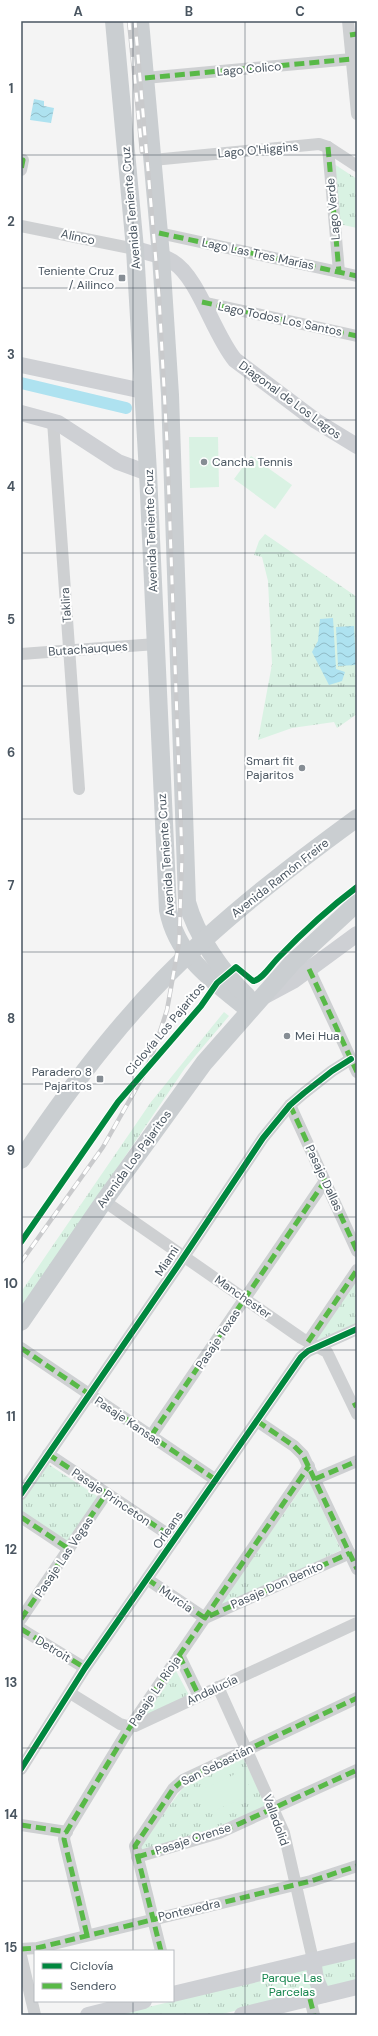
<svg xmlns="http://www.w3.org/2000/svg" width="378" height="2036" viewBox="0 0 378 2036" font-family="'DM Sans',sans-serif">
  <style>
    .grass { fill: url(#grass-tufts) }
    .garden { fill: #d9f2e3 }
    .water { fill: url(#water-waves) }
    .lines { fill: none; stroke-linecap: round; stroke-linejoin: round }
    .canal { stroke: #aee2f0; stroke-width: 12 }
    .street { stroke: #ced0d2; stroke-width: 12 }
    .secondary { stroke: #ced0d4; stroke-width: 16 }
    .primary { stroke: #caced1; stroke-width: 18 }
    .rail-casing { stroke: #c9cacc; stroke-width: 4.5 }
    .rail { stroke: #fff; stroke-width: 3; stroke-dasharray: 9; stroke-linecap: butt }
    .quiet { stroke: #58b947; stroke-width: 5; stroke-dasharray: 10 5; stroke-linecap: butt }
    .cycleway-casing { stroke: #fff; stroke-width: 8 }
    .cycleway { stroke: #00873e; stroke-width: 6 }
    .grid { fill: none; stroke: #4a5661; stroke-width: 1; stroke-opacity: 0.55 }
    .poi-dot { fill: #868d94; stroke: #fff; stroke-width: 1.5 }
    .labels { text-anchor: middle; stroke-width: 4; stroke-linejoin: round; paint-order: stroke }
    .street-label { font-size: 12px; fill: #4a5661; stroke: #fff }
    .poi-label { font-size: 12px; fill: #4a5661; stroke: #fff; text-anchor: end }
    .park-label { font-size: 12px; fill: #17864f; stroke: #fff }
    .neatline { fill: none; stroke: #4a5661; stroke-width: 1.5 }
    .grid-label { font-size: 13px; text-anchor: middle; font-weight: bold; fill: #4a5661 }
  </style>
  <defs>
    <pattern id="grass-tufts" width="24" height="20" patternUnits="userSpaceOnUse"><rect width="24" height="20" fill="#d9f2e3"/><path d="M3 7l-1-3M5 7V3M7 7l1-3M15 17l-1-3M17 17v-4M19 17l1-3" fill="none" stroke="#b2c7bb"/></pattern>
    <pattern id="water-waves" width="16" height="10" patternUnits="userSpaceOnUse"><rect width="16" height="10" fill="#aee2f0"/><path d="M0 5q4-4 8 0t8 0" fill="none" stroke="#90bac6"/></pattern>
  </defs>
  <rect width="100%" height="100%" fill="#f4f4f4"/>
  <g class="grass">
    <path d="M334,164L357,179V228L339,224Z"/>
    <path d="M265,534L357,597V714L337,728L334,722L292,728L258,740L272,664L268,581L262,557L254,555L259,541Z"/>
    <path d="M224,1012L229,1016L185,1068L21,1310V1292L151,1102Z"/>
    <path d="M357,1277V1323L316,1345L312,1342Z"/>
    <path d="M48,1464L100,1498L68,1546L21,1512V1502Z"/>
    <path d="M308,1479L341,1550L216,1610Z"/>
    <path d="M175,1669L190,1697L139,1721Z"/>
    <path d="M243,1758L267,1806L203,1835L141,1852L139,1845L183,1788Z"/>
    <path d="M357,1956V1981L218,2015H116Z"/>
  </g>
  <g class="garden">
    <path d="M189,437H218L219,487L190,488Z"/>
    <path d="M251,456L292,485L275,509L234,479Z"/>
    <path d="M242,1771L253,1794L211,1812L201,1790Z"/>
  </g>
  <g class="water">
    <path d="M34,99L44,101V106L54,108L51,123L30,120Z"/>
    <path d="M333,618L336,669L345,672L342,681L329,685L312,652L318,641L320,619Z"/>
    <path d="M354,626L356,665L338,666L336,627Z"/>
  </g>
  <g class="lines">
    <path class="canal" d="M21,383L126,408"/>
    <g class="street">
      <path d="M348,21L357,114"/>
      <path d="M145,78L352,59"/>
      <path d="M328,147L339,272"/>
      <path d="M21,160H23L21,170"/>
      <path d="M153,160L319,144L328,147L357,166"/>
      <path d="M21,226L135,249"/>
      <path d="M159,233L357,276"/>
      <path d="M202,302L357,336"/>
      <path d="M53,421L79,789"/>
      <path d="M21,654L156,644"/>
      <path d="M309,969L357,1072"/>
      <path d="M290,1105L357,1251"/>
      <path d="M104,1201L301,1338L327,1352L357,1414"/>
      <path d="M308,1342L357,1270"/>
      <path d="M21,1348L216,1480"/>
      <path d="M257,1421L294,1446L303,1455L357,1569"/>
      <path d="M151,1436L325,1181"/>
      <path d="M48,1454L175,1539"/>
      <path d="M315,1479L357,1461"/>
      <path d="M21,1494L177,1267L263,1138L290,1105L304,1093L332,1071L351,1059"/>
      <path d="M21,1517L69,1549"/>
      <path d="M147,1579L205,1618L350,1553"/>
      <path d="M21,1619L106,1494"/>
      <path d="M21,1629L85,1668"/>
      <path d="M179,1655L199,1696"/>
      <path d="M218,1687L284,1833L313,1960"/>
      <path d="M70,1693L120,1724L127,1726H135L357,1623"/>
      <path d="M21,1769L85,1668L301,1357L308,1351L357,1329"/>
      <path d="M21,1825L67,1832"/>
      <path d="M137,1857L219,1833L357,1770"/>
      <path d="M87,1935L64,1839L65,1834L130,1727L309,1466"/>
      <path d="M21,1949L37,1948L311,1881L357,1866"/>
      <path d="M161,1951L135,1846L173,1789L183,1780L357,1698"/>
      <path d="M21,1956L35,2015"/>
      <path d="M310,1999L314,2015"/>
    </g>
    <g class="secondary">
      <path d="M135,249C148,253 162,255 173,262C198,277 214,335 235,360L316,421L357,446"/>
      <path d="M21,365L143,391"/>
      <path d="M21,413L58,423L118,462L148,473"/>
      <path d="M265,996L293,981L357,934"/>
      <path d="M313,1960L316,1979L323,1995"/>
      <path d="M173,1994L357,1950"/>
      <path d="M88,2015L144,2001"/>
      <path d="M242,2015L357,1987"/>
    </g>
    <g class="primary">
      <path d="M114,21L135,249L148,473L168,910C177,957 213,981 249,1010"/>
      <path d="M140,21L161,256L170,395L187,902C196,935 222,973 247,996"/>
      <path d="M21,1160C75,1080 133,1003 205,939C253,895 305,856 357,818"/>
      <path d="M21,1322L104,1201L204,1063L292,963L357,903"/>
    </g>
    <defs>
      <g id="rail">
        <path d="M129,21L142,152"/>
        <path d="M21,1262L103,1147L141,1080L152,1056L167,1010L179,943L182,857L167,443L159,296L135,21"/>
      </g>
    </defs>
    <use href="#rail" class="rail-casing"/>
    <use href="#rail" class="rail"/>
    <g class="quiet">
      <path d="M350,35L357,34"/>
      <path d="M145,78L352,59"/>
      <path d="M356,104H357"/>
      <path d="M328,147L339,272"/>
      <path d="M21,160H23L21,170"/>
      <path d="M159,233L357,276"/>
      <path d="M202,302L357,336"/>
      <path d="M309,969L357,1072"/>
      <path d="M290,1105L357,1251"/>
      <path d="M308,1342L357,1270"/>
      <path d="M21,1348L216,1480"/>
      <path d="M353,1406L357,1404"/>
      <path d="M257,1421L294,1446L303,1455L357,1569"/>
      <path d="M151,1436L325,1181"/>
      <path d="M48,1454L175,1539"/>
      <path d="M315,1479L357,1461"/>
      <path d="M21,1517L69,1549"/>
      <path d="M147,1579L205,1618L350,1553"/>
      <path d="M21,1619L106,1494"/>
      <path d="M21,1629L85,1668"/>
      <path d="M179,1655L199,1696"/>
      <path d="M21,1825L67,1832"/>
      <path d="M137,1857L219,1833L357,1770"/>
      <path d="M87,1935L64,1839L65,1834L130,1727L309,1466"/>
      <path d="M21,1949L37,1948L311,1881L357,1866"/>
      <path d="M161,1951L135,1846L173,1789L183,1780L357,1698"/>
      <path d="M310,1999L314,2015"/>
    </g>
    <defs>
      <g id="cycleway">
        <path d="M21,1242L118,1102L201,1006L217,983L236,967L253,981C262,980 271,965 278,958C302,933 329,908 357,887"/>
        <path d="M21,1494L177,1267L263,1138L290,1105L304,1093L332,1071L351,1059"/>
        <path d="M21,1769L85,1668L301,1357L308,1351L357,1329"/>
      </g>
    </defs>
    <use href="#cycleway" class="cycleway-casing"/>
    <use href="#cycleway" class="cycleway"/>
  </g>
  <path class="grid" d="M133,21V1951M245,21V2015M21,155H357M21,288H357M21,420H357M21,553H357M21,686H357M21,819H357M21,952H357M21,1084H357M21,1217H357M21,1350H357M21,1483H357M21,1616H357M21,1748H357M21,1881H357M133,2001V2015"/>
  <g class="poi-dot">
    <rect x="118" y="274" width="8" height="8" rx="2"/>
    <circle cx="204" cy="462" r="4"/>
    <circle cx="302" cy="768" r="4"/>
    <circle cx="287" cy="1036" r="4"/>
    <rect x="96" y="1075" width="8" height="8" rx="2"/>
  </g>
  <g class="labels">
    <g class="street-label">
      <text transform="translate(249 69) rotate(-5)" y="4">Lago Colico</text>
      <text transform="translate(258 150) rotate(-5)" y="4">Lago O'Higgins</text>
      <text transform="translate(131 208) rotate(-95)" y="4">Avenida Teniente Cruz</text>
      <text transform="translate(333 209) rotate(-95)" y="4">Lago Verde</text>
      <text transform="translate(78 237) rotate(12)" y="4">Alinco</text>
      <text transform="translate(258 254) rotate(12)" y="4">Lago Las Tres Marías</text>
      <text transform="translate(280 319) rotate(12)" y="4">Lago Todos Los Santos</text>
      <text transform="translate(290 400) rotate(36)" y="4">Diagonal de Los Lagos</text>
      <text transform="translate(151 531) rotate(-92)" y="4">Avenida Teniente Cruz</text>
      <text transform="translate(66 605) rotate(-94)" y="4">Taklira</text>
      <text transform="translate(88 649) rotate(-4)" y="4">Butachauques</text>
      <text transform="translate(166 855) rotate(-94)" y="4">Avenida Teniente Cruz</text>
      <text transform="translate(280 878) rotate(-38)" y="4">Avenida Ramón Freire</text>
      <text transform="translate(165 1029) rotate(-50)" y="4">Ciclovía Los Pajaritos</text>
      <text transform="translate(134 1159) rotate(-54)" y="4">Avenida Los Pajaritos</text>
      <text transform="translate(324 1178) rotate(65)" y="4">Pasaje Dallas</text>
      <text transform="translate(167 1261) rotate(-57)" y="4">Miami</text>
      <text transform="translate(243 1297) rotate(35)" y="4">Manchester</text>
      <text transform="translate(218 1339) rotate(-56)" y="4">Pasaje Texas</text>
      <text transform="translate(128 1421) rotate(34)" y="4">Pasaje Kansas</text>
      <text transform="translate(111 1497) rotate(34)" y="4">Pasaje Princeton</text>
      <text transform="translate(168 1530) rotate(-55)" y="4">Orleans</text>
      <text transform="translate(64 1557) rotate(-56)" y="4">Pasaje Las Vegas</text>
      <text transform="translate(277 1585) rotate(-24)" y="4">Pasaje Don Benito</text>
      <text transform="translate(176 1599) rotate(34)" y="4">Murcia</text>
      <text transform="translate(53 1649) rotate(31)" y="4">Detroit</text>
      <text transform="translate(212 1690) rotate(-25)" y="4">Andalucía</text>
      <text transform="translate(155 1691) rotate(-56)" y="4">Pasaje La Rioja</text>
      <text transform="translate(217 1765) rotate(-26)" y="4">San Sebastián</text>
      <text transform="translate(276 1820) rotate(70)" y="4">Valladolid</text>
      <text transform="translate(193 1839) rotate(-18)" y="4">Pasaje Orense</text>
      <text transform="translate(189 1910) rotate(-13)" y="4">Pontevedra</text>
    </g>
    <g class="poi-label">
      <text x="114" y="275">Teniente Cruz<tspan x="114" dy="14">/ Ailinco</tspan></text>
      <text x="212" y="466" text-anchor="start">Cancha Tennis</text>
      <text x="294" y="765">Smart fit<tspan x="294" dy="14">Pajaritos</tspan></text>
      <text x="295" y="1040" text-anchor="start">Mei Hua</text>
      <text x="92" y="1076">Paradero 8<tspan x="92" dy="14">Pajaritos</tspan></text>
    </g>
    <g class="park-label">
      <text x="292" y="1982">Parque Las<tspan x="292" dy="14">Parcelas</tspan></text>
    </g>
  </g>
  <rect width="378" height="2036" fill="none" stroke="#ffffff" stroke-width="44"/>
  <rect x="34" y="1950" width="140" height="52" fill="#ffffff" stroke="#b7bbc0"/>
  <rect x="42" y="1963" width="20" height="6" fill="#00873e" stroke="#b7bbc0"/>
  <text x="70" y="1970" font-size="12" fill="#4a5661">Ciclovía</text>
  <rect x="42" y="1983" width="20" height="6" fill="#58b947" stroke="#b7bbc0"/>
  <text x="70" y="1990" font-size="12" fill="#4a5661">Sendero</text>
  <rect x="22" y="22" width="334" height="1992" class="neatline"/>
  <g class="grid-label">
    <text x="78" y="16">A</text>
    <text x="189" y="16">B</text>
    <text x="300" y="16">C</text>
    <text x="11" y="93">1</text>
    <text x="11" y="226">2</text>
    <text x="11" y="359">3</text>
    <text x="11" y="491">4</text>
    <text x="11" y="624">5</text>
    <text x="11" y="757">6</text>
    <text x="11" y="890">7</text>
    <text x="11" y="1023">8</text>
    <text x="11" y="1155">9</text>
    <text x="11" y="1288">10</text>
    <text x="11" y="1421">11</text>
    <text x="11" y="1554">12</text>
    <text x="11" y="1687">13</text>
    <text x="11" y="1819">14</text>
    <text x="11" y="1952">15</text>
  </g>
</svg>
